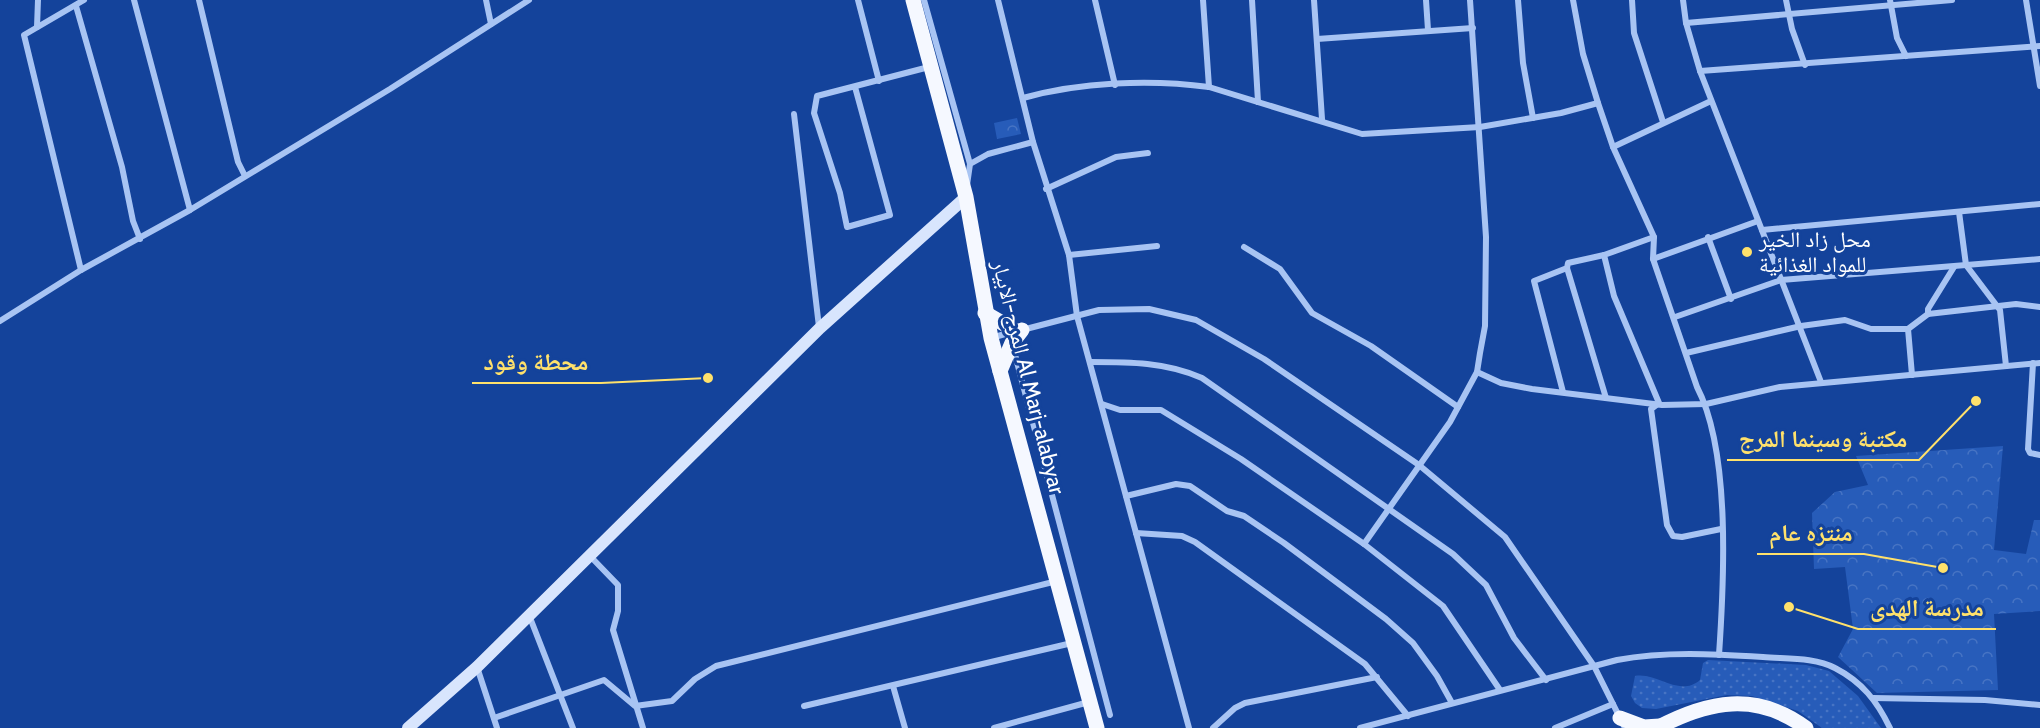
<svg xmlns="http://www.w3.org/2000/svg" width="2040" height="728" viewBox="0 0 2040 728" font-family="Cabin,'Noto Naskh Arabic',sans-serif">
  <style>
    .grass { fill: url(#grass-dots) }
    .forest { fill: url(#forest-crowns) }
    .lines { fill: none; stroke-linecap: round; stroke-linejoin: round }
    .street { stroke: #a8c4f3; stroke-width: 6 }
    .secondary { stroke: #d8e5fd; stroke-width: 12 }
    .primary { stroke: #f5f8ff; stroke-width: 15 }
    .poi-dot { fill: #ffe16b; stroke: #14439b; stroke-width: 2 }
    .labels { text-anchor: middle; stroke-width: 6; stroke-linejoin: round; paint-order: stroke }
    .poi-label { font-size: 22px; fill: #fff; stroke: #14439b; text-anchor: start }
    .street-label { font-size: 22px; fill: #fff; stroke: #14439b }
    .leader { fill: none; stroke: #ffe16b; stroke-width: 2 }
    .callout-dot { fill: #ffe16b; stroke: #14439b; stroke-width: 2 }
    .callout-label { font-size: 24px; text-anchor: middle; font-weight: bold; fill: #ffe16b; stroke: #14439b; stroke-width: 6; stroke-linejoin: round; paint-order: stroke }
  </style>
  <defs>
    <pattern id="grass-dots" width="8" height="8" patternUnits="userSpaceOnUse" patternTransform="scale(1.5)"><rect width="8" height="8" fill="#275cb9"/><path d="M2 2h.1M6 6h.1" fill="none" stroke="#4774c4" stroke-width="1.8" stroke-linecap="round"/></pattern>
    <pattern id="forest-crowns" width="20" height="18" patternUnits="userSpaceOnUse" patternTransform="scale(1.5)"><rect width="20" height="18" fill="#275cb9"/><path d="M2 6a3 3 0 1 1 6 0M12 15a3 3 0 1 1 6 0" fill="none" stroke="#4774c4"/></pattern>
  </defs>
  <rect width="100%" height="100%" fill="#14439b"/>
  <path class="grass" d="M1708,660L1806,665L1829,671L1858,696L1881,728H1822L1798,711L1752,696L1727,695L1656,709L1642,708L1635,703L1631,696L1635,676C1658,672 1679,698 1700,680L1703,663Z"/>
  <g class="forest">
    <path d="M1017,118L1021,134L997,139L994,123Z"/>
    <path d="M2003,446L1994,550L2026,554L2034,520H2040V611L1994,614L1998,690L1877,693L1838,657L1853,629L1845,567L1814,569L1812,513L1835,492L1868,485L1856,456Z"/>
  </g>
  <g class="lines">
    <g class="street">
      <path d="M134,0L190,210"/>
      <path d="M199,0L238,162L245,176"/>
      <path d="M486,0L491,24"/>
      <path d="M858,0L879,81"/>
      <path d="M924,0L970,164"/>
      <path d="M998,0L1033,142L1069,255L1077,316L1189,728"/>
      <path d="M1095,0L1115,85"/>
      <path d="M1203,0L1209,87"/>
      <path d="M1252,0L1258,102"/>
      <path d="M1314,0L1322,119"/>
      <path d="M1426,0L1428,30"/>
      <path d="M1518,0L1523,63L1533,118"/>
      <path d="M1573,0L1583,54L1598,103L1613,147L1654,237L1653,259L1697,387C1731,452 1724,582 1719,655"/>
      <path d="M1632,0L1634,33L1663,122"/>
      <path d="M1683,0L1686,23L1700,71L1821,382"/>
      <path d="M1786,0L1792,29L1805,65"/>
      <path d="M1890,0L1897,38L1906,56"/>
      <path d="M2026,0L2040,86"/>
      <path d="M76,6L122,167L133,221L140,239"/>
      <path d="M1686,23L1952,0"/>
      <path d="M37,27L38,0"/>
      <path d="M1317,39L1473,28"/>
      <path d="M1700,71L2040,46"/>
      <path d="M855,87L890,215L847,227L840,193L814,113L817,96L929,67"/>
      <path d="M1023,98C1080,82 1150,79 1209,87L1362,134L1480,127L1561,113L1598,103"/>
      <path d="M794,114L819,327"/>
      <path d="M1613,147L1711,101"/>
      <path d="M967,185L970,164L988,154L1033,142"/>
      <path d="M1046,189L1116,157L1148,153"/>
      <path d="M1959,212L1966,265L2000,310L2006,366"/>
      <path d="M1762,230L2040,204"/>
      <path d="M1654,237L1604,255L1614,296L1659,403L1651,409L1667,525L1673,536L1682,537L1721,529"/>
      <path d="M1708,237L1731,299"/>
      <path d="M1244,247L1280,269L1312,313L1371,346L1458,407"/>
      <path d="M1069,255L1157,246"/>
      <path d="M1653,259L1758,221"/>
      <path d="M1567,268L1606,398"/>
      <path d="M81,270L24,35L84,0"/>
      <path d="M1928,314L2016,304L2040,307"/>
      <path d="M1675,317L1781,280L2040,259"/>
      <path d="M0,321L81,270L190,210L390,89L529,0"/>
      <path d="M1022,330L1099,310L1149,309L1196,320L1264,359L1419,465L1505,537L1594,666L1625,728"/>
      <path d="M991,338L1012,332"/>
      <path d="M1013,347L1110,715"/>
      <path d="M1686,353L1801,326L1845,320L1871,329H1908"/>
      <path d="M1091,362C1129,362 1166,362 1202,378L1453,554L1486,585L1514,638L1546,680"/>
      <path d="M2033,363L2028,449L2030,453L2040,455"/>
      <path d="M1477,372L1501,383L1532,389L1662,405L1706,404L1780,387L2040,363"/>
      <path d="M1912,375L1908,329L1928,314V309L1954,267"/>
      <path d="M1563,392L1534,281L1567,268L1568,263L1604,255"/>
      <path d="M1102,404L1120,410H1161L1241,459L1364,544L1443,606L1500,690"/>
      <path d="M1126,496L1176,484L1190,486L1227,511L1244,516L1284,543L1386,619L1413,643L1437,676L1452,703"/>
      <path d="M1136,533L1182,536L1195,542L1365,664L1408,716"/>
      <path d="M1364,544L1450,422L1477,372L1480,353L1485,326L1486,237L1470,0"/>
      <path d="M590,556L618,585V611L613,630L643,728"/>
      <path d="M529,615L573,728"/>
      <path d="M477,667L497,728"/>
      <path d="M893,686L905,728"/>
      <path d="M1873,698L1985,700L2040,705"/>
      <path d="M804,706L1072,643"/>
      <path d="M494,718L604,680L635,706L672,701L695,679L716,666L1057,581"/>
      <path d="M994,728L1089,702"/>
      <path d="M1213,728L1235,708L1245,703L1377,677"/>
      <path d="M1360,728L1617,660C1665,651 1714,654 1763,657C1786,659 1815,657 1835,668C1862,682 1877,701 1890,728"/>
      <path d="M1555,728L1613,704"/>
    </g>
    <path class="secondary" d="M408,728L477,667L820,328L966,197"/>
    <g class="primary">
      <path d="M913,0L966,197L991,338L1097,728"/>
      <path d="M985,313L1016,331"/>
      <path d="M1000,371L1012,343L1022,330"/>
      <path d="M1620,718L1644,727L1660,726"/>
      <path d="M1657,728C1708,701 1756,691 1806,728"/>
    </g>
  </g>
  <circle class="poi-dot" cx="1747" cy="252" r="6"/>
  <g class="labels">
    <g class="poi-label">
      <text x="1759" y="247">محل زاد الخير<tspan x="1759" dy="25">للمواد الغذائية</tspan></text>
    </g>
    <g class="street-label">
      <text transform="translate(1029 377) rotate(76)" y="8">المرج-الابيار Al Marj-alabyar</text>
    </g>
  </g>
  <path class="leader" d="M708 378L601 383H472M1976 401L1919 460H1727M1943 568L1864 554H1757M1789 607L1858 629H1996"/>
  <g class="callout-dot">
    <circle cx="708" cy="378" r="6"/>
    <circle cx="1976" cy="401" r="6"/>
    <circle cx="1943" cy="568" r="6"/>
    <circle cx="1789" cy="607" r="6"/>
  </g>
  <g class="callout-label">
    <text x="536" y="370">محطة وقود</text>
    <text x="1823" y="447">مكتبة وسينما المرج</text>
    <text x="1811" y="541">منتزه عام</text>
    <text x="1927" y="616">مدرسة الهدى</text>
  </g>
</svg>
